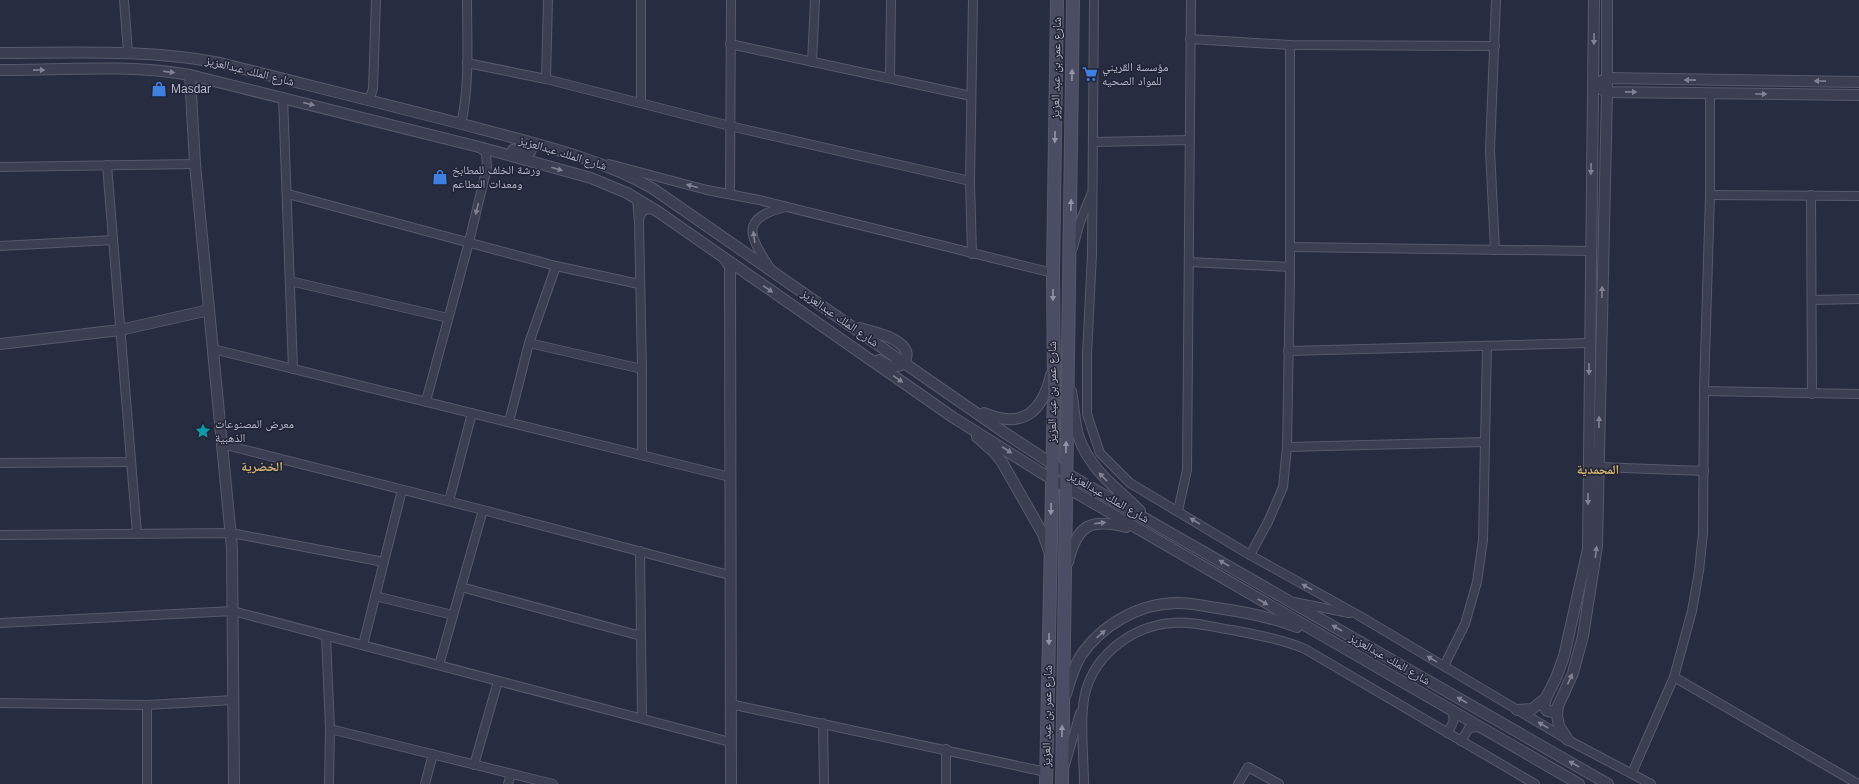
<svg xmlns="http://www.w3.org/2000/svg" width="1859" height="784" viewBox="0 0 1859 784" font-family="Helvetica,'Noto Naskh Arabic',sans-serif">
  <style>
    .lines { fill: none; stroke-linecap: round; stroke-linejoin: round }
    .minor-casing { stroke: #575a6b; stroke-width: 10 }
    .tertiary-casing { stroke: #575a6b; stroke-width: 12 }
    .secondary-casing { stroke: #575a6b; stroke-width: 14 }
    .minor { stroke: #3c3f51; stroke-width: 8 }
    .tertiary { stroke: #3c3f51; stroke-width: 10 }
    .secondary { stroke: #4b4d64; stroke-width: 12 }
    .oneway { fill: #818394 }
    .oneway2 { fill: #9294a7 }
    .labels { text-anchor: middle; stroke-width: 3; stroke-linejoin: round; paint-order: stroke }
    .poi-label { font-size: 12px; fill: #b9bbcb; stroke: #212436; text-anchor: start }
    .street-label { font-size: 12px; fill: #b9bbcb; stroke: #212436 }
    .neighbourhood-label { font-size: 13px; font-weight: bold; fill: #d1b46e; stroke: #212436 }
  </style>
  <rect width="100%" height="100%" fill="#282c41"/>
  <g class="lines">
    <defs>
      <g id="minor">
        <path d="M124,0L128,52"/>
        <path d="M641,0V103"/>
        <path d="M1094,0L1092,254L1087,355V414L1100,453L1130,483L1250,555L1358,615L1568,740L1651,784"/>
        <path d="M1190,39L1290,45L1495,46"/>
        <path d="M730,44L971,96"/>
        <path d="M812,62L815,0"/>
        <path d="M467,63L546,79L730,126L970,181"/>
        <path d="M890,78L891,0"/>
        <path d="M546,79L548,0"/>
        <path d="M283,97L293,369"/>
        <path d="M369,100L373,89L376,0"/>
        <path d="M461,124C470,87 467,38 467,0"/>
        <path d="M1093,142L1190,140"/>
        <path d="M609,164L707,190L759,200L1053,273"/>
        <path d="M107,165L137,534"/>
        <path d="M0,167L195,164"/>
        <path d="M288,194L556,266L639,284"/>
        <path d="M730,194L731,0"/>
        <path d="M1710,195L1859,196"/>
        <path d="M1811,195L1812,394"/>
        <path d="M637,199L639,222C640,212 645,207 655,210"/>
        <path d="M639,222L642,369V455"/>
        <path d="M0,246L113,240"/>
        <path d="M1290,247L1590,251"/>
        <path d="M1073,248L1080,222L1091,195"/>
        <path d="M1495,250L1490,150L1496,0"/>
        <path d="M972,254L970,181L973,0"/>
        <path d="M1189,262L1290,267"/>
        <path d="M556,266L529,343L642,369"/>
        <path d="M770,268C749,236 739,218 786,207"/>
        <path d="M290,281L448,318"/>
        <path d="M1812,300L1859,299"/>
        <path d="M213,349L730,477"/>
        <path d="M1288,351L1589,343"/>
        <path d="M1704,391L1859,394"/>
        <path d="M426,401L469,242L487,167L486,153L479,147"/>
        <path d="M509,422L529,343"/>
        <path d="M222,444L483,510L729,575"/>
        <path d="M1287,447L1485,442"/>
        <path d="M0,463L131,462"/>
        <path d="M1598,467L1704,471"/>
        <path d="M449,501L472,413"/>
        <path d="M1178,511L1187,470L1191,0"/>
        <path d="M0,535L231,533L384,562"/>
        <path d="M640,551L642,718"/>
        <path d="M1250,555L1268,522L1283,487L1287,447L1290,277V45"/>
        <path d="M461,587L641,636"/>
        <path d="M375,596L453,615"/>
        <path d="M1294,602L1349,613"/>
        <path d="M0,623L233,611L730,742"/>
        <path d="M326,636L330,729L329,784"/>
        <path d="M363,645L402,490"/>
        <path d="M439,665L483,510"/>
        <path d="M1444,666L1465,624L1477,582L1483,540L1487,346"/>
        <path d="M1674,677L1858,784"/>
        <path d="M0,703L147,705L233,700"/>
        <path d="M730,704L1046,772"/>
        <path d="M147,705V784"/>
        <path d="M823,723L824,784"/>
        <path d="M330,729L553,784"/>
        <path d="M1447,733C1452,725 1457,719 1451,710"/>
        <path d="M1461,741L1469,728L1480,727"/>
        <path d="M474,765L498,681"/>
        <path d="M1065,765L1080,713"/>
        <path d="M1632,773L1674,677L1692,611L1699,571L1703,533L1704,391L1710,195V94"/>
        <path d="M425,784L433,754"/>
        <path d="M508,784L511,774"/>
        <path d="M946,784V749"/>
        <path d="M1084,784C1084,759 1079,713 1086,690C1097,653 1133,626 1172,623C1192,621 1212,627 1232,630C1257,635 1281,639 1305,649L1535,784"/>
        <path d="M1238,784L1248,767L1279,784"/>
      </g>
      <g id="tertiary">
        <path d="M0,53C74,53 147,49 220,63C307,85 394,106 481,129C540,145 599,158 652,188L1005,433L1066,473L1608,784"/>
        <path d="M0,70C63,70 127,64 190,75L479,147L591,178L627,193L657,211L954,418L1040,472L1579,784"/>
        <path d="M190,75L195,164L232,548L234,784"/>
        <path d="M1602,81L1607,78L1859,82"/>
        <path d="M1601,89L1607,92L1859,95"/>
        <path d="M513,150L524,153L530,152L532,147L528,142"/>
        <path d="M725,259L730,267L731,784"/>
        <path d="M860,328C874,333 895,335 905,349C907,352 907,355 906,358C902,371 887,366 879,360"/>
        <path d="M0,344L120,330L209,310"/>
        <path d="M1071,391C1074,406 1074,424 1079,438C1091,471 1116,487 1140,511"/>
        <path d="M984,413C1022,429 1042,413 1051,375"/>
        <path d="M977,437L993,451L1002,462L1043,534L1049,551"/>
        <path d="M1068,562C1077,525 1090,518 1126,527"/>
        <path d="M1066,694C1070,681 1073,669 1080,657C1101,625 1139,603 1178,603C1191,603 1204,606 1217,608C1245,612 1271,617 1297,627"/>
        <path d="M1546,698L1544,706L1547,711L1554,712L1558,706"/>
        <path d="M1517,710L1532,709L1536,706L1546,698L1556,678L1564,656L1588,549L1594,0"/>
        <path d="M1568,740L1559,726L1557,715L1558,706L1573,673L1583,636L1597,546L1607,92V0"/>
      </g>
      <g id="secondary">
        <path d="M1046,784L1054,391L1053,273L1057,0"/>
        <path d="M1062,784L1073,0"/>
      </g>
    </defs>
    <use href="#minor" class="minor-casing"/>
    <use href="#tertiary" class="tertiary-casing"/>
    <use href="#secondary" class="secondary-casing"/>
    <use href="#minor" class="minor"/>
    <use href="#tertiary" class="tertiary"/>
    <use href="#secondary" class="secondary"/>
  </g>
  <defs><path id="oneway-solid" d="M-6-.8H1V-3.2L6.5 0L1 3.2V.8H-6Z"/></defs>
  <g class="oneway">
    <use href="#oneway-solid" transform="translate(1594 39) rotate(90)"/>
    <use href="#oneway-solid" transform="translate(39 70) rotate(-1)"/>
    <use href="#oneway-solid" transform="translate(169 72) rotate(7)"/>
    <use href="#oneway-solid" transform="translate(1690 80) rotate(-179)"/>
    <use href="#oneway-solid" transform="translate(1820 81) rotate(-179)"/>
    <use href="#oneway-solid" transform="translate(1631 92) rotate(1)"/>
    <use href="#oneway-solid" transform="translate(1761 94)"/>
    <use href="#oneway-solid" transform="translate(309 104) rotate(14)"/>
    <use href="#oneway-solid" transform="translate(557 169) rotate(16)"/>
    <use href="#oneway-solid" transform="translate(1591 169) rotate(91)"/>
    <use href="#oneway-solid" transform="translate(692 186) rotate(-165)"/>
    <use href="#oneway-solid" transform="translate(477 209) rotate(104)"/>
    <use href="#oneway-solid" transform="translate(754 237) rotate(-98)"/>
    <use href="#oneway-solid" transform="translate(768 289) rotate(35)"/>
    <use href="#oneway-solid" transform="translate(1602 292) rotate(-89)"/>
    <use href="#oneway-solid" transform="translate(1589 369) rotate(90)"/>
    <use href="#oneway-solid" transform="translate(898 379) rotate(35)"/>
    <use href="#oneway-solid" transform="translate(1599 422) rotate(-89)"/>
    <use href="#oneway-solid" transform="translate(1007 450) rotate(33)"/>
    <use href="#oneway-solid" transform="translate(1103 477) rotate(-134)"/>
    <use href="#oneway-solid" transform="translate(1588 499) rotate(90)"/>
    <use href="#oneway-solid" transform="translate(1195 521) rotate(-149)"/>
    <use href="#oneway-solid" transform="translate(1100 523) rotate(-7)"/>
    <use href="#oneway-solid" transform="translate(1596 552) rotate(-83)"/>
    <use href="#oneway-solid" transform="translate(1224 563) rotate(-150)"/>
    <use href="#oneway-solid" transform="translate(1307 587) rotate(-151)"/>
    <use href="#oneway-solid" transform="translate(1263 602) rotate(30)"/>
    <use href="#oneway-solid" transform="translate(1337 628) rotate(-150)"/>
    <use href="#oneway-solid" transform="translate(1101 634) rotate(-42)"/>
    <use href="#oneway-solid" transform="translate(1432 659) rotate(-149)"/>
    <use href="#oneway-solid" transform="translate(1570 679) rotate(-66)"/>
    <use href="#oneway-solid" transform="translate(1462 700) rotate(-150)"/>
    <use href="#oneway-solid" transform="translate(1543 725) rotate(-150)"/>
    <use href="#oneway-solid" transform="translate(1574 764) rotate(-150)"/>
  </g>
  <g class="oneway2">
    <use href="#oneway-solid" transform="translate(1072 75) rotate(-89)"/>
    <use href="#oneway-solid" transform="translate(1055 137) rotate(91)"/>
    <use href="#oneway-solid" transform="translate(1071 205) rotate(-89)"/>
    <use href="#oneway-solid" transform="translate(1053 295) rotate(90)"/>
    <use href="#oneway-solid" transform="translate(1066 447) rotate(-89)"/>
    <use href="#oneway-solid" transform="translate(1051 509) rotate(91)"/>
    <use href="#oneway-solid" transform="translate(1049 639) rotate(91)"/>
    <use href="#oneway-solid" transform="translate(1062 731) rotate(-89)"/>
  </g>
  <defs>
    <symbol id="supermarket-bare" viewBox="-9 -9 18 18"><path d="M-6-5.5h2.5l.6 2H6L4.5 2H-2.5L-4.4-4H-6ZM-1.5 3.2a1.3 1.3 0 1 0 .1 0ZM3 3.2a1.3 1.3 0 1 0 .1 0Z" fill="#3f7fe0" stroke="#212436" stroke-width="2.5" paint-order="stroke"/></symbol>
    <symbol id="shop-bare" viewBox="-9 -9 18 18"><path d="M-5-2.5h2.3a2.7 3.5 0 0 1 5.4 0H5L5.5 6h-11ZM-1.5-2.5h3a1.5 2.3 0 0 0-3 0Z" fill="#3f7fe0" stroke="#212436" stroke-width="2.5" paint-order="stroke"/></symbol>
    <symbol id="sight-bare" viewBox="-9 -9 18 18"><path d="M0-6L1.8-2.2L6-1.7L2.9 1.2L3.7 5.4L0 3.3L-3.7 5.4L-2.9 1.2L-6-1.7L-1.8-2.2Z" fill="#0f9aa8" stroke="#212436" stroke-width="2.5" paint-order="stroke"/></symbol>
  </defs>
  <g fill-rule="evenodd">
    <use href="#supermarket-bare" x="1079" y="63" width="22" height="22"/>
    <use href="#shop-bare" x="148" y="78" width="22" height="22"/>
    <use href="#shop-bare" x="429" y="166" width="22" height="22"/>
    <use href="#sight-bare" x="192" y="420" width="22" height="22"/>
  </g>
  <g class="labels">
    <g class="poi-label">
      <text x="1102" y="71">مؤسسة القريني<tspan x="1102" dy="14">للمواد الصحيه</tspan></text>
      <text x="171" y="93">Masdar</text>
      <text x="452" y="174">ورشة الخلف للمطابخ<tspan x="452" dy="14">ومعدات المطاعم</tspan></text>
      <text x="215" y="428">معرض المصنوعات<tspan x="215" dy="14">الذهبية</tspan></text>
    </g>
    <g class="street-label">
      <text transform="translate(1056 68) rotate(-89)" y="4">شارع عمر بن عبد العزيز</text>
      <text transform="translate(250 71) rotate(14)" y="4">شارع الملك عبدالعزيز</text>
      <text transform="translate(563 153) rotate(17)" y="4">شارع الملك عبدالعزيز</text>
      <text transform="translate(840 318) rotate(35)" y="4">شارع الملك عبدالعزيز</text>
      <text transform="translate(1052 392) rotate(-90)" y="4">شارع عمر بن عبد العزيز</text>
      <text transform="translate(1109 497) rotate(30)" y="4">شارع الملك عبدالعزيز</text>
      <text transform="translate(1390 659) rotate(30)" y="4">شارع الملك عبدالعزيز</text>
      <text transform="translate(1047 716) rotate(-89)" y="4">شارع عمر بن عبد العزيز</text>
    </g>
    <g class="neighbourhood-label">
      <text x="262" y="471">الخضرية</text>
      <text x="1598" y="474">المحمدية</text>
    </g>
  </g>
</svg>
